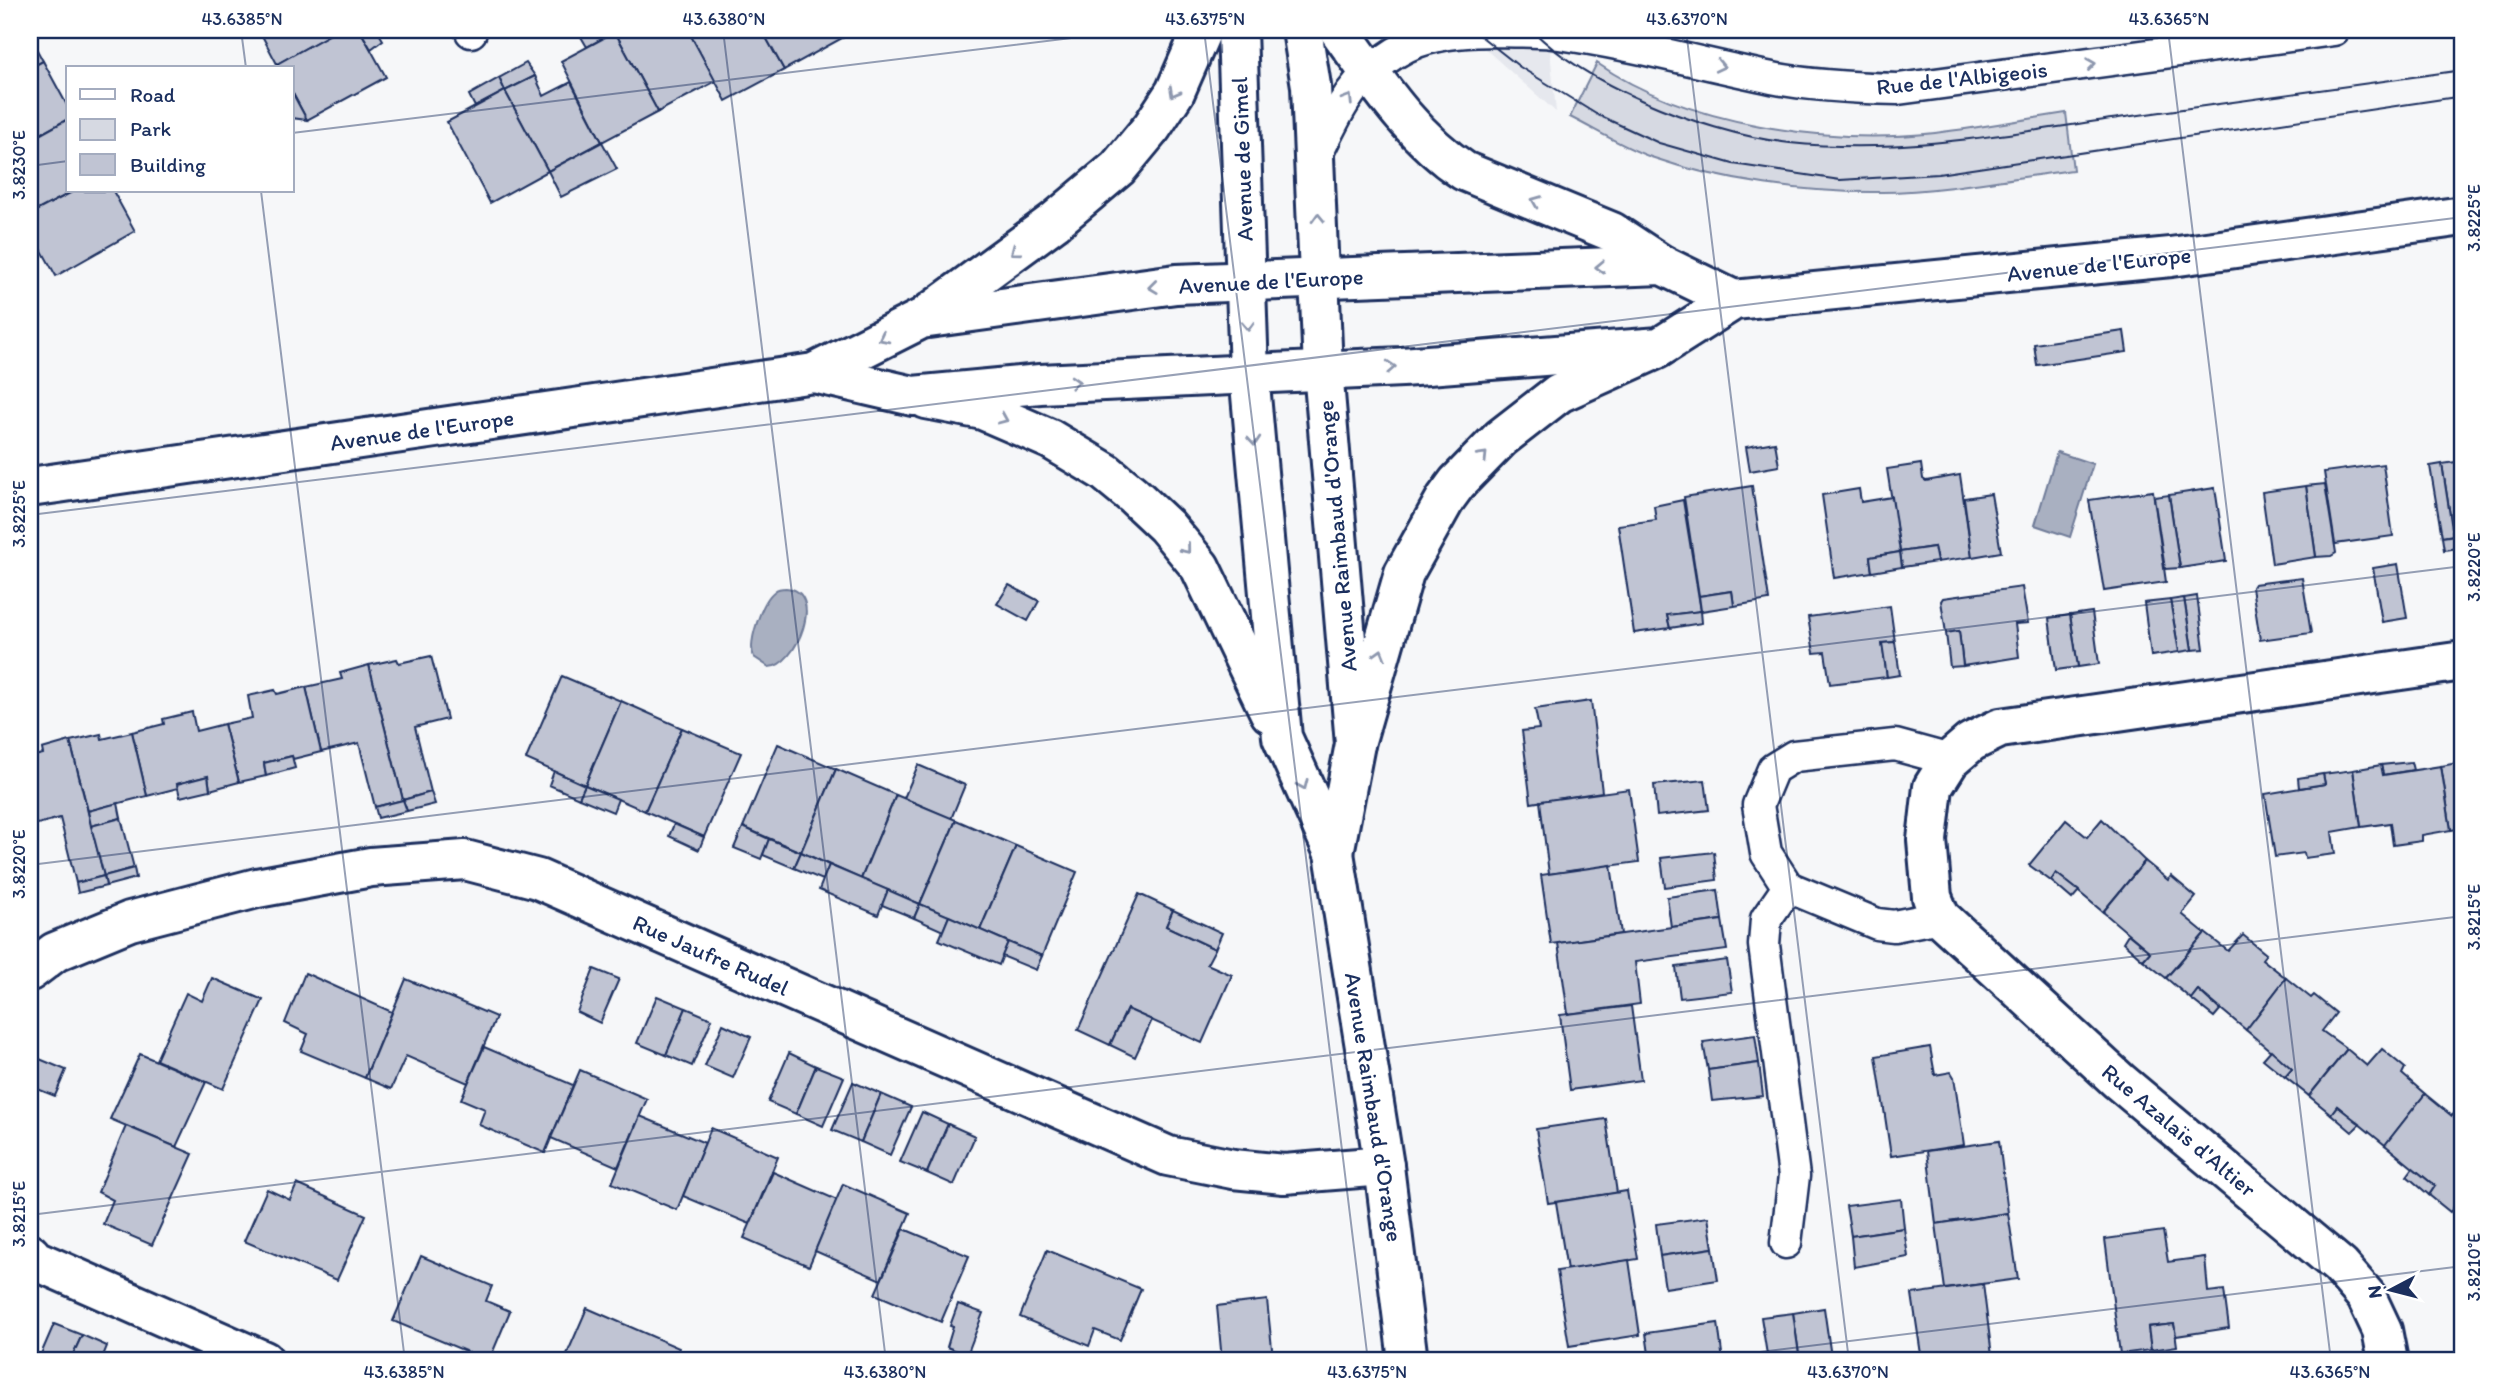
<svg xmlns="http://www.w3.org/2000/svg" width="2493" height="1391" viewBox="0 0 2493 1391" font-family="Itim,sans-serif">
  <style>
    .built { fill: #e6e8ee }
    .green { fill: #d6d9e2; stroke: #7884a0; stroke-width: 2 }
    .water { fill: #a9b0c1; stroke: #707c99; stroke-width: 2 }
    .building { fill: #c0c4d3; stroke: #1b2f5e; stroke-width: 2 }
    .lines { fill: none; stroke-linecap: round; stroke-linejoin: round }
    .service-casing { stroke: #1b2f5e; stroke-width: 35 }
    .minor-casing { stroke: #1b2f5e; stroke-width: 44 }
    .secondary-casing { stroke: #1b2f5e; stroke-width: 44 }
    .service { stroke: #fff; stroke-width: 30 }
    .minor { stroke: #fff; stroke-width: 38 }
    .secondary { stroke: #fff; stroke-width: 38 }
    .tram { stroke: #1b2f5e; stroke-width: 2 }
    .oneway { stroke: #8d97ae }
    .ticks { fill: none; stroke: #1b2f5e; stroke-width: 2; stroke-opacity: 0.45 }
    .labels { text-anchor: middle; stroke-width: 5; stroke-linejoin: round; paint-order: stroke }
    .street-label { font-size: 23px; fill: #1b2f5e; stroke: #fff }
    .neatline { fill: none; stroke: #1b2f5e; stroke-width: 2.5 }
    .ticks-label { font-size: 18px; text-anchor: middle; fill: #1b2f5e }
  </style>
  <rect width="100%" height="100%" fill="#f6f7f9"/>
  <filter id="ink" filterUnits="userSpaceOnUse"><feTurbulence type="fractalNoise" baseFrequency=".0143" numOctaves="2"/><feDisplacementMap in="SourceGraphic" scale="14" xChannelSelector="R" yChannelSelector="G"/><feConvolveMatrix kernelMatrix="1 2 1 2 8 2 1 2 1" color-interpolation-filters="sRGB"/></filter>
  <g filter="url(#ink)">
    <path class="built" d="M1464,30H1548L1556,112Z"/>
    <path class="green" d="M1597,63C1686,125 1828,145 1935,133C1978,128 2022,120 2066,113L2073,170C2010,178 1946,191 1882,192C1806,193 1723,182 1651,157C1623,147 1596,130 1570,117Z"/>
    <g class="water">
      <path d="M2057,452L2093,464L2070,537L2035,525Z"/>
      <path d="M786,588C827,591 796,667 769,667L754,657C747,644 762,600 775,591C777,589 783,588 786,588Z"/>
    </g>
    <g class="building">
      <path d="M259,30H338L277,64Z"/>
      <path d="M338,30H360L386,77L307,120L292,92V68H280L277,64Z"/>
      <path d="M360,30H377L383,40L371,49Z"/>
      <path d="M590,30H614L615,32L587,47L580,35Z"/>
      <path d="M620,30H688L716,81L658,112L615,32Z"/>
      <path d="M688,30H762L784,70L726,101Z"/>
      <path d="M762,30H854L855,31L784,70Z"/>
      <path d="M615,32L658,112L602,142L561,61Z"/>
      <path d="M30,37L43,61L30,68Z"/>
      <path d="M43,61L68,107V119L30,140V68Z"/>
      <path d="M526,63L535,76L505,91L499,78Z"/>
      <path d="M535,76L544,96L571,82L602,142L548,171L505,91Z"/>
      <path d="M499,78L505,91L475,107L469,95Z"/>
      <path d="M505,91L548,171L490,203L447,122Z"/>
      <path d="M292,92L307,120L292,118Z"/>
      <path d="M68,119V191H74L30,214V140Z"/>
      <path d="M602,142L617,169L561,197L548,171Z"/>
      <path d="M74,191H113L135,231L56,276L30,229V214Z"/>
      <path d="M2124,331L2127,352L2037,365L2034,344Z"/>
      <path d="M1775,442L1779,466L1750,471L1746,447Z"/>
      <path d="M2463,461V534L2453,535L2442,464Z"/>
      <path d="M1921,464L1923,479L1926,481L1960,475L1972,557L1937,562L1934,547L1900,552L1887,469Z"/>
      <path d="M2383,464L2393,536L2335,544L2324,472Z"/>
      <path d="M2442,464L2453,535L2442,537L2430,466Z"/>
      <path d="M2325,484L2336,553L2331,556L2316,557L2306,486Z"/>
      <path d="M1752,486L1769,600L1734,606L1732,591L1699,596L1684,497Z"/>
      <path d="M2306,486L2316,557L2272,564L2262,492Z"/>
      <path d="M2215,488L2226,561L2180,568L2169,495Z"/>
      <path d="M1859,489L1861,502L1892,497L1900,552L1870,557L1872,572L1834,578L1822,495Z"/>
      <path d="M2153,491L2166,582L2104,591L2089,500Z"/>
      <path d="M1991,494L2001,552L1972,557L1964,498Z"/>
      <path d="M2169,495L2180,568L2165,569L2154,497Z"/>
      <path d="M1683,500L1701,611L1667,615L1670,628L1634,633L1618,525L1656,520L1654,506Z"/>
      <path d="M2463,534V547L2444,550L2442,537Z"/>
      <path d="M1934,547L1937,562L1902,567L1900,552Z"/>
      <path d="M1900,552L1902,567L1872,572L1870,557Z"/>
      <path d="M2398,564L2407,618L2382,622L2373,568Z"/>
      <path d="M2302,578L2311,633L2260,640L2252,587L2254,584Z"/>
      <path d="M1009,585L1039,601L1028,621L997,604Z"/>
      <path d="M2022,587L2028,623L2015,624L2019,657L1963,666L1959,631L1946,633L1941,601L1943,598Z"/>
      <path d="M1732,591L1734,606L1701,611L1699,596Z"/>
      <path d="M2197,596L2204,649L2192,650L2184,598Z"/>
      <path d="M2184,598L2192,650L2179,652L2170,600Z"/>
      <path d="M2170,600L2179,652L2151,656L2144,603Z"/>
      <path d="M1890,606L1895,642L1882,643L1887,677L1830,684L1825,652L1814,653L1808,617Z"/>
      <path d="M1701,611L1702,623L1670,628L1667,615Z"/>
      <path d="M2092,612L2099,664L2078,667L2070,615Z"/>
      <path d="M2070,615L2078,667L2056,670L2049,618Z"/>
      <path d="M1959,631L1963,666L1950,667L1946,633Z"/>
      <path d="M1895,642L1900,675L1887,677L1882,643Z"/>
      <path d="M431,656L447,719L415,727L431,792L403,800L369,665L397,659L399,663Z"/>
      <path d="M369,665L403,800L375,807L359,743L321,752L306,687L342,679L340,673Z"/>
      <path d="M562,676L621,701L585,785L526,759Z"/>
      <path d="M306,687L321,752L293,759L292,756L264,763L266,776L239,782L224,724L252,718L248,696L275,690L277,694Z"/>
      <path d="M621,701L682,728L645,811L585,785Z"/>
      <path d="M1591,701L1602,792L1531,803L1522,731L1539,729L1535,709Z"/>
      <path d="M192,712L196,731L224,724L239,782L210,790L208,776L177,784L178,788L147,796L132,732L164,724L163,719Z"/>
      <path d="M682,728L741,753L704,837L645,811Z"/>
      <path d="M132,732L147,796L88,811L70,741L101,734L102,739Z"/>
      <path d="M70,741L104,876L76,883L60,818L30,826V757L43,754L42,749Z"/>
      <path d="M778,744L836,769L801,852L743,827Z"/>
      <path d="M292,756L295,768L266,776L264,763Z"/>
      <path d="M2411,762L2413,770L2383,775L2381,765Z"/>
      <path d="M2463,762V828L2451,830L2441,766Z"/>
      <path d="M918,765L965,785L951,819L904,798Z"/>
      <path d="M2381,765L2383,775L2441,766L2451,830L2422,835V841L2393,845L2390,823L2361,827L2353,770Z"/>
      <path d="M836,769L896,795L861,879L801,852Z"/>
      <path d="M2353,770L2361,827L2332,832L2335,854L2305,858L2304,853L2275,857L2265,794L2325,784L2323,774Z"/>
      <path d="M554,771L585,785L579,798L549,785Z"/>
      <path d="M2323,774L2325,784L2299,788L2298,778Z"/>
      <path d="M208,776L210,790L180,797L177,784Z"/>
      <path d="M1705,780L1709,810L1657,816L1654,785Z"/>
      <path d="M585,785L618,799L613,812L579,798Z"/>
      <path d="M1629,789L1639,862L1549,874L1540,801Z"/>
      <path d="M431,792L435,804L407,811L403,800Z"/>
      <path d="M896,795L956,820L920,904L861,879Z"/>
      <path d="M403,800L407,811L378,818L375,807Z"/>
      <path d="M118,803L121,818L91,826L88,811Z"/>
      <path d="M121,818L134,868L104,876L91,826Z"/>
      <path d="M2102,819L2145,861L2103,912L2056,873L2051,881L2029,865L2066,820L2087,837Z"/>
      <path d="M956,820L1016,846L980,930L920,904Z"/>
      <path d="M674,824L704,837L699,850L669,836Z"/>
      <path d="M743,827L769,839L761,859L734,848Z"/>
      <path d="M769,839L801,852L794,868L763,855Z"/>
      <path d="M1016,846L1077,872L1042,956L980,930Z"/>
      <path d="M801,852L829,865L823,880L794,868Z"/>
      <path d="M1714,852L1717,880L1665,887L1661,858Z"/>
      <path d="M2145,861L2168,880L2171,876L2196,897L2182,914L2205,933L2166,978L2143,960L2150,952L2103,912Z"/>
      <path d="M829,865L888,890L878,915L819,890Z"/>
      <path d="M1611,865L1621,934L1551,944L1541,875Z"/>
      <path d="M134,868L136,878L106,886L104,876Z"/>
      <path d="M2056,873L2079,891L2072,899L2051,881Z"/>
      <path d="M104,876L106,886L78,893L76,883Z"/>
      <path d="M888,890L920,904L914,918L882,905Z"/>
      <path d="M1718,890L1722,920L1671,927L1667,897Z"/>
      <path d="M1139,894L1173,910L1166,926L1215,949L1207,964L1232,975L1202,1043L1127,1009L1110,1045L1078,1030Z"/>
      <path d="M920,904L949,916L943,931L914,918Z"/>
      <path d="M1173,910L1222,933L1215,949L1166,926Z"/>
      <path d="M949,916L1008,942L999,965L939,940Z"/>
      <path d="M1722,920L1727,950L1635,962L1640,1004L1568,1014L1558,943Z"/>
      <path d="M2205,933L2228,951L2243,935L2266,954L2262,959L2286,978L2246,1030L2198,990L2191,999L2166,978Z"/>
      <path d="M2128,934L2150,952L2143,960L2123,942Z"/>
      <path d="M1008,942L1042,956L1036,970L1002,956Z"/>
      <path d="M1727,960L1732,992L1680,998L1676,967Z"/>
      <path d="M594,969L619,979L600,1023L577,1012Z"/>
      <path d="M305,973L392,1012L365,1078L301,1051L308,1034L285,1023Z"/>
      <path d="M212,978L263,1000L223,1089L156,1060L186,993L202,1001Z"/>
      <path d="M2286,978L2311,998L2314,995L2336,1013L2322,1031L2347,1049L2309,1096L2285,1077L2292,1069L2246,1030Z"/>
      <path d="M406,979L496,1017L468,1083L406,1056L391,1089L365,1078Z"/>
      <path d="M2198,990L2220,1010L2214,1017L2191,999Z"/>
      <path d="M657,996L686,1008L666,1055L637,1043Z"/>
      <path d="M1631,1006L1641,1080L1570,1090L1560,1015Z"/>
      <path d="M686,1008L712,1019L692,1066L666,1055Z"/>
      <path d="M1127,1009L1152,1020L1135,1057L1110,1045Z"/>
      <path d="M723,1024L751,1037L733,1078L705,1066Z"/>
      <path d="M1755,1035L1759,1063L1708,1070L1703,1042Z"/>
      <path d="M484,1047L573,1085L545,1153L479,1125L485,1109L461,1099Z"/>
      <path d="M1930,1047L1935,1075L1951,1072L1954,1077L1964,1145L1891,1156L1876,1056Z"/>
      <path d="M2347,1049L2367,1066L2382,1049L2405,1068L2402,1074L2425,1094L2385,1145L2337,1106L2331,1114L2309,1096Z"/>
      <path d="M2271,1050L2292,1069L2285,1077L2263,1059Z"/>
      <path d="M789,1053L816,1066L796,1114L768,1102Z"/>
      <path d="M140,1054L206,1082L176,1147L110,1119Z"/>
      <path d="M30,1055L66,1070L55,1096L30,1086Z"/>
      <path d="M1759,1063L1763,1096L1712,1101L1708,1070Z"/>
      <path d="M816,1066L844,1077L823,1126L796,1114Z"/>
      <path d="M580,1070L647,1099L618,1167L551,1138Z"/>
      <path d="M853,1082L881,1094L861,1142L832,1130Z"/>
      <path d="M881,1094L911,1107L890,1155L861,1142Z"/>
      <path d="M2425,1094L2452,1116L2456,1111L2463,1117V1195L2450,1212L2429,1195L2435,1186L2385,1145Z"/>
      <path d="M2337,1106L2360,1124L2352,1132L2331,1114Z"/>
      <path d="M922,1112L948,1124L927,1173L900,1162Z"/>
      <path d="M640,1116L705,1143L677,1210L612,1183Z"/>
      <path d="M1606,1119L1617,1193L1548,1203L1536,1129Z"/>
      <path d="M948,1124L975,1136L954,1185L927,1173Z"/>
      <path d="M126,1126L193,1154L152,1245L103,1224L113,1200L98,1192Z"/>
      <path d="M711,1128L778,1157L750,1224L683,1196Z"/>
      <path d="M1999,1141L2008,1213L1936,1224L1927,1151Z"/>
      <path d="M2413,1168L2435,1186L2429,1195L2407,1176Z"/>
      <path d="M773,1172L837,1200L809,1266L744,1238Z"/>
      <path d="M297,1184L366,1215L337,1280L244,1241L267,1189L290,1200Z"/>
      <path d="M843,1184L910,1213L881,1280L815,1251Z"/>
      <path d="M1627,1191L1638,1259L1567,1270L1556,1202Z"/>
      <path d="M1901,1199L1904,1228L1851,1236L1846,1206Z"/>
      <path d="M2008,1213L2018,1279L1945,1289L1936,1224Z"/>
      <path d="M1708,1217L1713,1248L1660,1256L1656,1224Z"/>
      <path d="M1904,1228L1908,1257L1854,1267L1851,1236Z"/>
      <path d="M904,1229L969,1256L941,1322L875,1294Z"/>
      <path d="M2163,1231L2168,1262L2205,1257L2208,1292L2224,1290L2229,1328L2176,1336L2174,1324L2148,1327L2151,1350L2120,1354L2105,1239Z"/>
      <path d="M1713,1248L1718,1280L1665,1288L1660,1256Z"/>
      <path d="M1047,1250L1141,1289L1120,1340L1095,1330L1089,1346L1020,1317Z"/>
      <path d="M421,1256L492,1286L486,1301L510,1311L489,1361L393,1321Z"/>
      <path d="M1629,1260L1640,1335L1569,1346L1557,1271Z"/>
      <path d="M1983,1284L1992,1356L1955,1361H1922L1912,1294Z"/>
      <path d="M1267,1300L1273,1358L1222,1361L1217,1306Z"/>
      <path d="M958,1304L983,1313L967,1355L947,1347L953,1327L950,1326Z"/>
      <path d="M587,1308L679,1348L674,1361H564Z"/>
      <path d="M1824,1308L1831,1357L1849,1354L1850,1361H1800L1793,1313Z"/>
      <path d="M1793,1313L1800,1361H1768L1761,1317Z"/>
      <path d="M1718,1323L1723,1361H1650L1646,1333Z"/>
      <path d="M54,1324L82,1335L70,1361H38Z"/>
      <path d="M2174,1324L2177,1346L2151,1350L2148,1327Z"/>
      <path d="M82,1335L107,1346L101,1361H70Z"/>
    </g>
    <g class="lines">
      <defs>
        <g id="service">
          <path d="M471,32V30"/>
          <path d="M1315,158C1330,129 1345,91 1372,70C1385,59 1401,48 1417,42C1444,32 1472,31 1500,31C1518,32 1536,31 1553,33C1627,43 1699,63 1772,78C1813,86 1856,88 1898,89L2334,30"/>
          <path d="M1940,917L1894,926L1877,924L1788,887L1766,853L1758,805L1773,769L1794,756L1895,745L1950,760"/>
          <path d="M1786,1243L1794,1176L1764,945L1766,919L1788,887"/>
        </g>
        <g id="minor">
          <path d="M1323,370L1355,744L1334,853"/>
          <path d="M1249,373L1282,737L1334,853L1384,1166L1408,1361"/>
          <path d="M926,399L983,410L1050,439L1105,472L1133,495L1166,526L1200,567L1270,713"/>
          <path d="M1355,744L1404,573L1446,498L1457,483L1501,438L1559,393L1657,349"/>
          <path d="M30,971L55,952L130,921L257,888L371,867L465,860L538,879L1168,1156L1233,1169L1284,1174L1384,1166"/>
          <path d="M30,1254L35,1260L264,1361"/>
          <path d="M2388,1361L2382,1330L2366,1296L2340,1266L2119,1081L1940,917L1932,897L1927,840L1933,787L1950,760L1971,742L2000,728L2463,661"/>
        </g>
        <g id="secondary">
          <path d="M1237,30L1249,373"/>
          <path d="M1302,30L1311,86L1323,370"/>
          <path d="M1339,30C1376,81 1411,136 1464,171L1612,232L1662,265"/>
          <path d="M927,315L1055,221L1118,168L1152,127L1175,92L1202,30"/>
          <path d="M814,373L913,396L1040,384L1402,367L1660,347L1734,300L2171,257L2463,216"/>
          <path d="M30,487L814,373L921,319L1176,284L1662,265L1734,300"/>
        </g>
      </defs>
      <use href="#service" class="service-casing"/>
      <use href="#minor" class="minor-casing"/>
      <use href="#secondary" class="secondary-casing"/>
      <use href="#service" class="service"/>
      <use href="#minor" class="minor"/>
      <use href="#secondary" class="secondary"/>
      <g class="tram">
        <path d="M1473,30L1520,67L1559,91L1596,114L1659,143L1733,164L1840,180L1938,174L2463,96"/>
        <path d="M1532,30C1562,60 1604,84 1643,101C1686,120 1742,138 1790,143C1905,155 2019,132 2132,116C2243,101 2353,85 2463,70"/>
      </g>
    </g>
    <defs><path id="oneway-chevron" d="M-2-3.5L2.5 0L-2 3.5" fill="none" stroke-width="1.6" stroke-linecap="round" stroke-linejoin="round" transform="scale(1.75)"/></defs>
    <g class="oneway">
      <use href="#oneway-chevron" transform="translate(2091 64) rotate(-8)"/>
      <use href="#oneway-chevron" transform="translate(1720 66) rotate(13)"/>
      <use href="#oneway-chevron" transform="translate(1174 92) rotate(119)"/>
      <use href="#oneway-chevron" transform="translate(1348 99) rotate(-58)"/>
      <use href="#oneway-chevron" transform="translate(1536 201) rotate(-158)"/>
      <use href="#oneway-chevron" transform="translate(1318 218) rotate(-92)"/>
      <use href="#oneway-chevron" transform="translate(1015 251) rotate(143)"/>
      <use href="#oneway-chevron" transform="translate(1600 267) rotate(178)"/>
      <use href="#oneway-chevron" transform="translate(1153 287) rotate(173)"/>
      <use href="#oneway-chevron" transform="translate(1248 326) rotate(88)"/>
      <use href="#oneway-chevron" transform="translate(883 338) rotate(153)"/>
      <use href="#oneway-chevron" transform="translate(1391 367) rotate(-3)"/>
      <use href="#oneway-chevron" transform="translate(1075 382) rotate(-3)"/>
      <use href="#oneway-chevron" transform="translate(1003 419) rotate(23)"/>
      <use href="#oneway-chevron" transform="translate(1254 441) rotate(85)"/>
      <use href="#oneway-chevron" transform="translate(1483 456) rotate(-46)"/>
      <use href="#oneway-chevron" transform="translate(1186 549) rotate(51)"/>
      <use href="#oneway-chevron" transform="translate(1380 654) rotate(-74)"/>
      <use href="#oneway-chevron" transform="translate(1303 785) rotate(66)"/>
    </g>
  </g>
  <path class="ticks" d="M241,30L246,68M723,30L886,1361M1204,30L1368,1361M1686,30L1849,1361M2168,30L2331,1361M292,133L1137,30M30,166L68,161M261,191L405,1361M30,515L2463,217M30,865L2463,566M30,1215L2463,916M1687,1361L2463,1266"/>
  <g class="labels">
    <g class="street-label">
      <text transform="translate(1962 78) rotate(-6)" y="8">Rue de l'Albigeois</text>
      <text transform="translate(1242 159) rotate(-92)" y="8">Avenue de Gimel</text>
      <text transform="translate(2099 264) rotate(-6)" y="8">Avenue de l'Europe</text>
      <text transform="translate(1271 281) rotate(-3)" y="8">Avenue de l'Europe</text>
      <text transform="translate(422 430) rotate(-8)" y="8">Avenue de l'Europe</text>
      <text transform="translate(1337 536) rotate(-95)" y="8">Avenue Raimbaud d'Orange</text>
      <text transform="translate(711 955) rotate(24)" y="8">Rue Jaufre Rudel</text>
      <text transform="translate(1374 1107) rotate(81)" y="8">Avenue Raimbaud d'Orange</text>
      <text transform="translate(2179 1130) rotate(40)" y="8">Rue Azalaïs d'Altier</text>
    </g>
  </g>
  <rect width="2493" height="1391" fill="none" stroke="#fff" stroke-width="77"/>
  <rect x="66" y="66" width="228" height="126" fill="#ffffff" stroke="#a4acbf" stroke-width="2"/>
  <rect x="80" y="89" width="35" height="10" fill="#ffffff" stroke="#a4acbf" stroke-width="2"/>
  <text x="130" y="102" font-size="21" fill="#1b2f5e">Road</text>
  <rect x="80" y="119" width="35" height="21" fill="#d6d9e2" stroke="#a4acbf" stroke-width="2"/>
  <text x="130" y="136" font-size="21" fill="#1b2f5e">Park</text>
  <rect x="80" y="154" width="35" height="21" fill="#c0c4d3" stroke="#a4acbf" stroke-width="2"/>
  <text x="130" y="172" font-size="21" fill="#1b2f5e">Building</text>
  <g transform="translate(2391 1290) rotate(263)" stroke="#ffffff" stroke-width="5" paint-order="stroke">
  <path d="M0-5L12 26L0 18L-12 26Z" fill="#1b2f5e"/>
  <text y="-10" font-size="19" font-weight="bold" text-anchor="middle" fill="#1b2f5e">N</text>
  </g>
  <rect x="38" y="38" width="2416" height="1314" class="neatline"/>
  <g class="ticks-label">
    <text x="242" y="25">43.6385°N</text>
    <text x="724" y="25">43.6380°N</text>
    <text x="1205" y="25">43.6375°N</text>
    <text x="1687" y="25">43.6370°N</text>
    <text x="2169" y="25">43.6365°N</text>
    <text transform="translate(19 165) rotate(-90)" y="6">3.8230°E</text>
    <text transform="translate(2474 218) rotate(-90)" y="6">3.8225°E</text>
    <text transform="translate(19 514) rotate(-90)" y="6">3.8225°E</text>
    <text transform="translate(2474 567) rotate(-90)" y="6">3.8220°E</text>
    <text transform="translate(19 864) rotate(-90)" y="6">3.8220°E</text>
    <text transform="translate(2474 917) rotate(-90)" y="6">3.8215°E</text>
    <text transform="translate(19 1214) rotate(-90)" y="6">3.8215°E</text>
    <text transform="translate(2474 1267) rotate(-90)" y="6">3.8210°E</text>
    <text x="404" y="1378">43.6385°N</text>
    <text x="885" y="1378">43.6380°N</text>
    <text x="1367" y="1378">43.6375°N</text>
    <text x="1848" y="1378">43.6370°N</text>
    <text x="2330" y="1378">43.6365°N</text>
  </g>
</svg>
